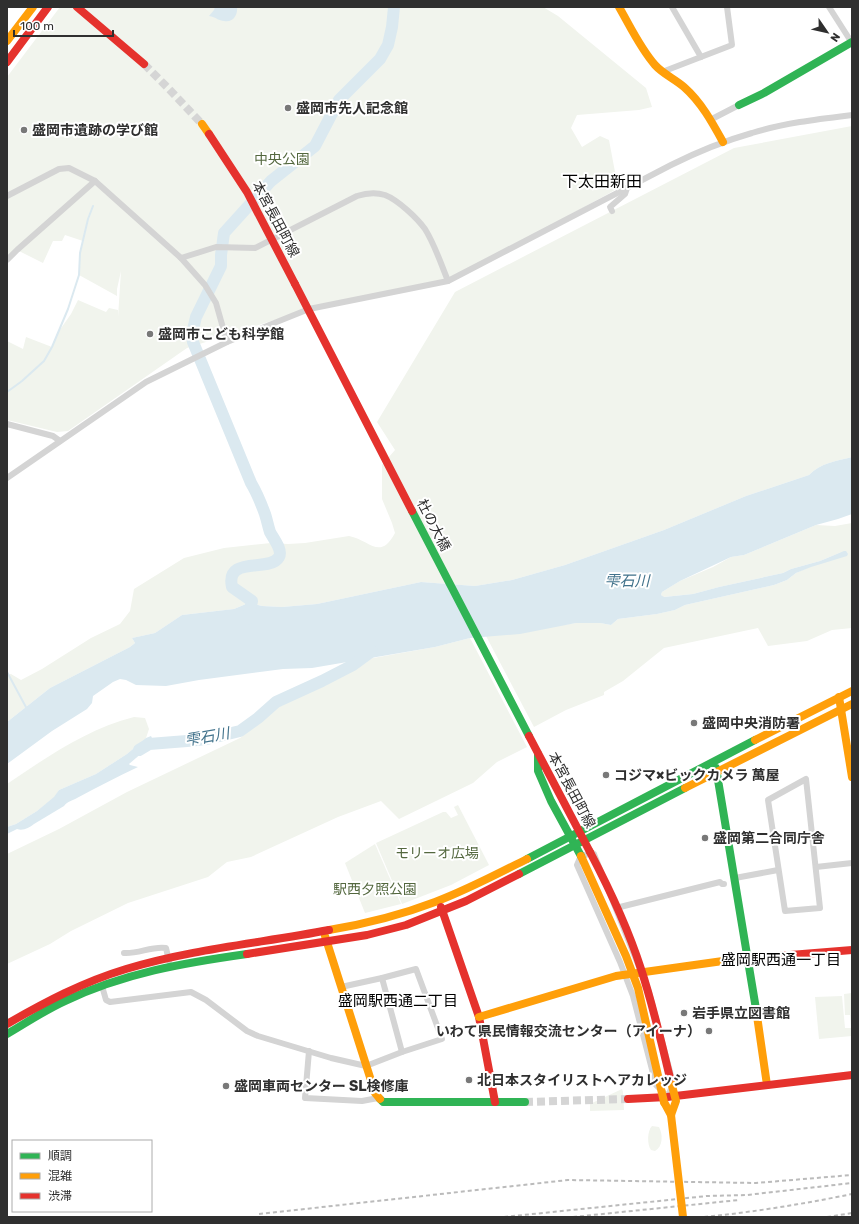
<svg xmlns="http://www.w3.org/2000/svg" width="859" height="1224" viewBox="0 0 859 1224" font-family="Rubik,'Noto Sans JP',sans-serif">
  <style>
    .green { fill: #f1f4ed }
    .water { fill: #dbe9f0 }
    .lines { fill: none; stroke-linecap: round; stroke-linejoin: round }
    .stream { stroke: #dbe9f0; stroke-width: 2 }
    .river { stroke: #dbe9f0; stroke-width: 12 }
    .secondary-tunnel { stroke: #d5d5d5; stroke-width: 8; stroke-dasharray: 8 4; stroke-linecap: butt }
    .street { stroke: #d4d4d4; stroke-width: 6 }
    .fast { stroke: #30b455; stroke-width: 8 }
    .slow { stroke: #ff9f0a; stroke-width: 8 }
    .jam { stroke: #e5322d; stroke-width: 8 }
    .rail { stroke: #bbb; stroke-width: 2; stroke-dasharray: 4 3; stroke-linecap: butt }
    .slow-bridge { stroke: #ff9f0a; stroke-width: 8 }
    .jam-bridge { stroke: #e5322d; stroke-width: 8 }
    .poi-dot { fill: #787878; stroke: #fff; stroke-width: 1.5 }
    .labels { text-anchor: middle; stroke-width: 4; stroke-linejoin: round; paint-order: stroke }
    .poi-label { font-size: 14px; font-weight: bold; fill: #2f2f2f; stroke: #fff; text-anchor: start }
    .park-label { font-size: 14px; fill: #54683f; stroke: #fff }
    .street-label { font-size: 14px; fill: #2f2f2f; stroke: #fff }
    .water-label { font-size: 15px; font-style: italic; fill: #42738c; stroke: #fff }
    .neighbourhood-label { font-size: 15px; fill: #000; stroke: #fff }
    .quarter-label { font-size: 16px; fill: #000; stroke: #fff }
  </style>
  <rect width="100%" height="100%" fill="#fff"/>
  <g class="green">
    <path d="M60,7H543L558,16L646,88L652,107L639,110L577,115L571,128L582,147L600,136L609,140L618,188L608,194L448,281L309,309L187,348L68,431L57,432L7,420V341L23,349L26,337L52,347L59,331L71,314L78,300L106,312L109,308L118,310V317L121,271L117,289V296L79,275L80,253L83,241L65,235L62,241H53L43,263L17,250L7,260V77Z"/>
    <path d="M852,126V457C837,461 820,463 809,475L746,496L664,530L565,565L512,580L475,586L421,582L317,604L282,607L262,606L254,604H246L234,609L182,615L155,633L132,638L135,643L130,647L50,688L7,722V675L11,674L21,680L42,669L91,638L120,624L130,611L134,589L184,558L224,548L271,543L288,544L305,543L349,536C370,540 380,561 395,533L392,523L382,499V465L395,450L377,422L455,292L734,148Z"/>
    <path d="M852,523V628L832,630L807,641L768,646L758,628L664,648L623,681L604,692V695L566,710L534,727L486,636L576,623H600L611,625L618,619L657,614L675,610L685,605L774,585L787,580L796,573L844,551L820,561L791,569L783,573L719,587L693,594L663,597L661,595L662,592L680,581L713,567L731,557L744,555L816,525L835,526Z"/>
    <path d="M470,638L527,747L497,762L473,783L399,819L381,801L338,817L251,857L227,862L208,877L128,903L71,931L50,944L7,964V854L59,829L127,792L240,738L283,703L307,693L362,660L435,647Z"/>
    <path d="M134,717L145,718L149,729L146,738L127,754L96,774L59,790L55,797L37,811L16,824L7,827V784C47,757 87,729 134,717Z"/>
    <path d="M458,805L489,865L451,885L402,904L376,843L443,812H446L451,818L458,815L454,807Z"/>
    <path d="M375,844L401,904L365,913L345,863Z"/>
    <path d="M852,993V1026H851L850,1015H845L844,994Z"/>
    <path d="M842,996L845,1028H852V1036L819,1039L815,997Z"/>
    <path d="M622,1089L623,1092L624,1110L590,1111V1104Z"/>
    <path d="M652,1126L659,1127C663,1134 663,1147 655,1151L651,1150C647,1145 647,1131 652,1126Z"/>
  </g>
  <g class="water">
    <path d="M215,7H237C238,15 233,23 224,21C219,21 216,17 209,16L214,10Z"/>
    <path d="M852,457V514L838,519L816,525L744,555L731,557L680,581L662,592L661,595L664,597L693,594L719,587L783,573L791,569L820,561L844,551H846L848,554L847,556L811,567L796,573L787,580L774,585L685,605L675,610L657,614L618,619L611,625L600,623H576L520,634L470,638L435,647L312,668L283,669L199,680L166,686L136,685L126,680L120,679L113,682L93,696L92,703L87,709L52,731L7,764V722L50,688L130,647L135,643L132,638L155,633L182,615L234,609L246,604H254L262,606L282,607L317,604L421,582L475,586L512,580L565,565L664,530L746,496L809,475C820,463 837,461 852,457Z"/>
    <path d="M151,736L152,738V747L143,752L129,764L130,765L138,767C117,777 97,787 77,798C72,801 68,801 64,806L34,824C29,828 23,831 17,829L7,834V827L16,824L37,811L54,797L59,790L96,774L127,754L146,738Z"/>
  </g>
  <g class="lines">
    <g class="stream">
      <path d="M7,392L22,381L44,361L52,347L68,309L79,275L80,253L88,219L93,206"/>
      <path d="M7,672L27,709"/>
    </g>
    <g class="river">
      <path d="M248,619L252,601L232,587C225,555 270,573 279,557C283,550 273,538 270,532C268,526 267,520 265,514C261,503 257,493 251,483L193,342L192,334L196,317L221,266V255L224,233L271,181L315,146L339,100L380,59L388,45L392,27L394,7"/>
      <path d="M139,750L149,744L187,741L207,739L240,731L258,718L276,702L322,681L353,665L372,651"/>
    </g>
    <g class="secondary-tunnel">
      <path d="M144,64L167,87L202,124"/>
      <path d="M525,1102L628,1099"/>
    </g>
    <g class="street">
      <path d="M672,7L701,57"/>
      <path d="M829,7L852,43"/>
      <path d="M662,72L732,45L727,7"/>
      <path d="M710,120L739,105"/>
      <path d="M7,196L59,169L69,168L95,181L181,258L216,247L255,248L357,196C366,193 376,192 385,195C398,200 417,218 425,229C435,245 441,264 448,281"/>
      <path d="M612,211L610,207L625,194L627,188"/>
      <path d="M181,258L205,285L216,303L227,342"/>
      <path d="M7,260L17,250L95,181"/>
      <path d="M7,424L53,436L60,441"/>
      <path d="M7,478L146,382L227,342L309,309L448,281L671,165C697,152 724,141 752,133C784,123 819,119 852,115"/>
      <path d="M806,779L820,908L785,911L768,800Z"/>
      <path d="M591,852L594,854L649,992L673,1083L668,1097L656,1085L633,996L620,962L577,865L580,858Z"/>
      <path d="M816,867L852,863"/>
      <path d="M735,878L778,870"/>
      <path d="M616,908L720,882L722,884H724"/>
      <path d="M124,953C139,954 151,946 166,948L169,961"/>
      <path d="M382,978L402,1052"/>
      <path d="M102,986L106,1000L110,1002L191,992L206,1000L247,1031L258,1036L331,1058L366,1066L402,1052L442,1039L416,969L382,978L341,987"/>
      <path d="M309,1051L305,1098L362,1101L378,1098"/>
    </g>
    <g class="fast">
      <path d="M739,105L764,93L852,42"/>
      <path d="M412,511L529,736"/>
      <path d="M538,754V771L551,801L581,856"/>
      <path d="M716,768L756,1009"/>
      <path d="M527,859L755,740"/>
      <path d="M519,874L685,788"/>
      <path d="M7,1034C26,1023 45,1010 65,1001C124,973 183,963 247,954"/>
      <path d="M380,1099L383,1102H525"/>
    </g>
    <g class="slow">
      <path d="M619,7C630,26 640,48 655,65C663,74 675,79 684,87C701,102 712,122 723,142"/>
      <path d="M7,41L33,7"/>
      <path d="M202,124L209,134"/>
      <path d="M839,697L852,777"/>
      <path d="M755,740L852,691"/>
      <path d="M685,788L852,704"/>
      <path d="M329,930C365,924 401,915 435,902C467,890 497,874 527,859"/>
      <path d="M325,936L375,1093L380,1099"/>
      <path d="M756,1009L767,1085"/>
      <path d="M664,1102L671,1115"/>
    </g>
    <g class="jam">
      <path d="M77,7L144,64"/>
      <path d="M7,62L48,7"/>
      <path d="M295,284L412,511"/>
      <path d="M529,736L590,852"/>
      <path d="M441,907L479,1017L495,1102"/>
      <path d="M247,954L367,935L406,925L466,901L519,874"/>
      <path d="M730,960L852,950"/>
      <path d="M7,1024C45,1002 83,982 126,969C192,949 261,943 329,930"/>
      <path d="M628,1099L667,1097L852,1075"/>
    </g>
    <g class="rail">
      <path d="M259,1214L568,1180L756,1183L852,1175"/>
      <path d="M504,1217L707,1196L747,1195L852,1183"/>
      <path d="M573,1217L739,1200"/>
      <path d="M704,1217C754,1212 803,1204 852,1194"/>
      <path d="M827,1217L852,1213"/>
    </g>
    <g class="slow-bridge">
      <path d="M581,856L626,956L638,988L664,1102"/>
      <path d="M479,1017L616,976L730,960"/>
      <path d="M670,1078L676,1101L671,1115L683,1217"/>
    </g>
    <g class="jam-bridge">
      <path d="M209,134L247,192L295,284"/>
      <path d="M590,852C610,890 628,928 641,969C653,1005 661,1041 670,1078"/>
    </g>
  </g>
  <g class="poi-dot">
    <circle cx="288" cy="108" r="4"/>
    <circle cx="24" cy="130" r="4"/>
    <circle cx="150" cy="334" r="4"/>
    <circle cx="694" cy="723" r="4"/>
    <circle cx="606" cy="775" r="4"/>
    <circle cx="705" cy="838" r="4"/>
    <circle cx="684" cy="1013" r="4"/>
    <circle cx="709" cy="1031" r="4"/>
    <circle cx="469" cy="1080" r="4"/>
    <circle cx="226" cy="1086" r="4"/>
  </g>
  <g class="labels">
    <g class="poi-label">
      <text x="296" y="113">盛岡市先人記念館</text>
      <text x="32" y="135">盛岡市遺跡の学び館</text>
      <text x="158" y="339">盛岡市こども科学館</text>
      <text x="702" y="728">盛岡中央消防署</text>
      <text x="614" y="780">コジマ×ビックカメラ 萬屋</text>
      <text x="713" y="843">盛岡第二合同庁舎</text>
      <text x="692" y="1018">岩手県立図書館</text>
      <text x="701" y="1036" text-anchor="end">いわて県民情報交流センター（アイーナ）</text>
      <text x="477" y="1085">北日本スタイリストヘアカレッジ</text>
      <text x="234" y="1091">盛岡車両センター SL検修庫</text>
    </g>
    <g class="park-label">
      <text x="282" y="164">中央公園</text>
      <text x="437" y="858">モリーオ広場</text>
      <text x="375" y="894">駅西夕照公園</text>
    </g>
    <g class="street-label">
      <text transform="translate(276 219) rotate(62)" y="5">本宮長田町線</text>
      <text transform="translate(434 525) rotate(63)" y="5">杜の大橋</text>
      <text transform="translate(572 790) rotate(62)" y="5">本宮長田町線</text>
    </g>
    <g class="water-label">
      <text x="627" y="586">雫石川</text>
      <text transform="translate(207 737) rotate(-10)" y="5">雫石川</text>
    </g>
    <g class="neighbourhood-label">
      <text x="781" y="965">盛岡駅西通一丁目</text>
      <text x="398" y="1006">盛岡駅西通二丁目</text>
    </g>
    <g class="quarter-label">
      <text x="602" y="187">下太田新田</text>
    </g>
  </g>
  <rect width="859" height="1224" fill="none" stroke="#2f2f2f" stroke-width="16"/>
  <rect x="12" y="1140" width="140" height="72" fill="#ffffff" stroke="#acacac"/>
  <rect x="20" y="1153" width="20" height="6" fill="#30b455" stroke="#acacac"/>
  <text x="48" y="1160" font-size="12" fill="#2f2f2f">順調</text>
  <rect x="20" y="1173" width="20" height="6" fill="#ff9f0a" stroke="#acacac"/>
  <text x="48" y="1180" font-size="12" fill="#2f2f2f">混雑</text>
  <rect x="20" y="1193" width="20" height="6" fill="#e5322d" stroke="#acacac"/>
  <text x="48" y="1200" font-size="12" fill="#2f2f2f">渋滞</text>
  <g transform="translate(827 32) rotate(124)" stroke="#ffffff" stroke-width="3" paint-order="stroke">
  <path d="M0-3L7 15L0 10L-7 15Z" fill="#2f2f2f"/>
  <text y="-6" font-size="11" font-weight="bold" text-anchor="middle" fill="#2f2f2f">N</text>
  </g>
  <path d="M14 30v6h99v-6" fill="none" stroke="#2f2f2f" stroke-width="2"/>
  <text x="20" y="30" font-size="12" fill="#2f2f2f" stroke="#ffffff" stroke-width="3" paint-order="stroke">100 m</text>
</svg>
